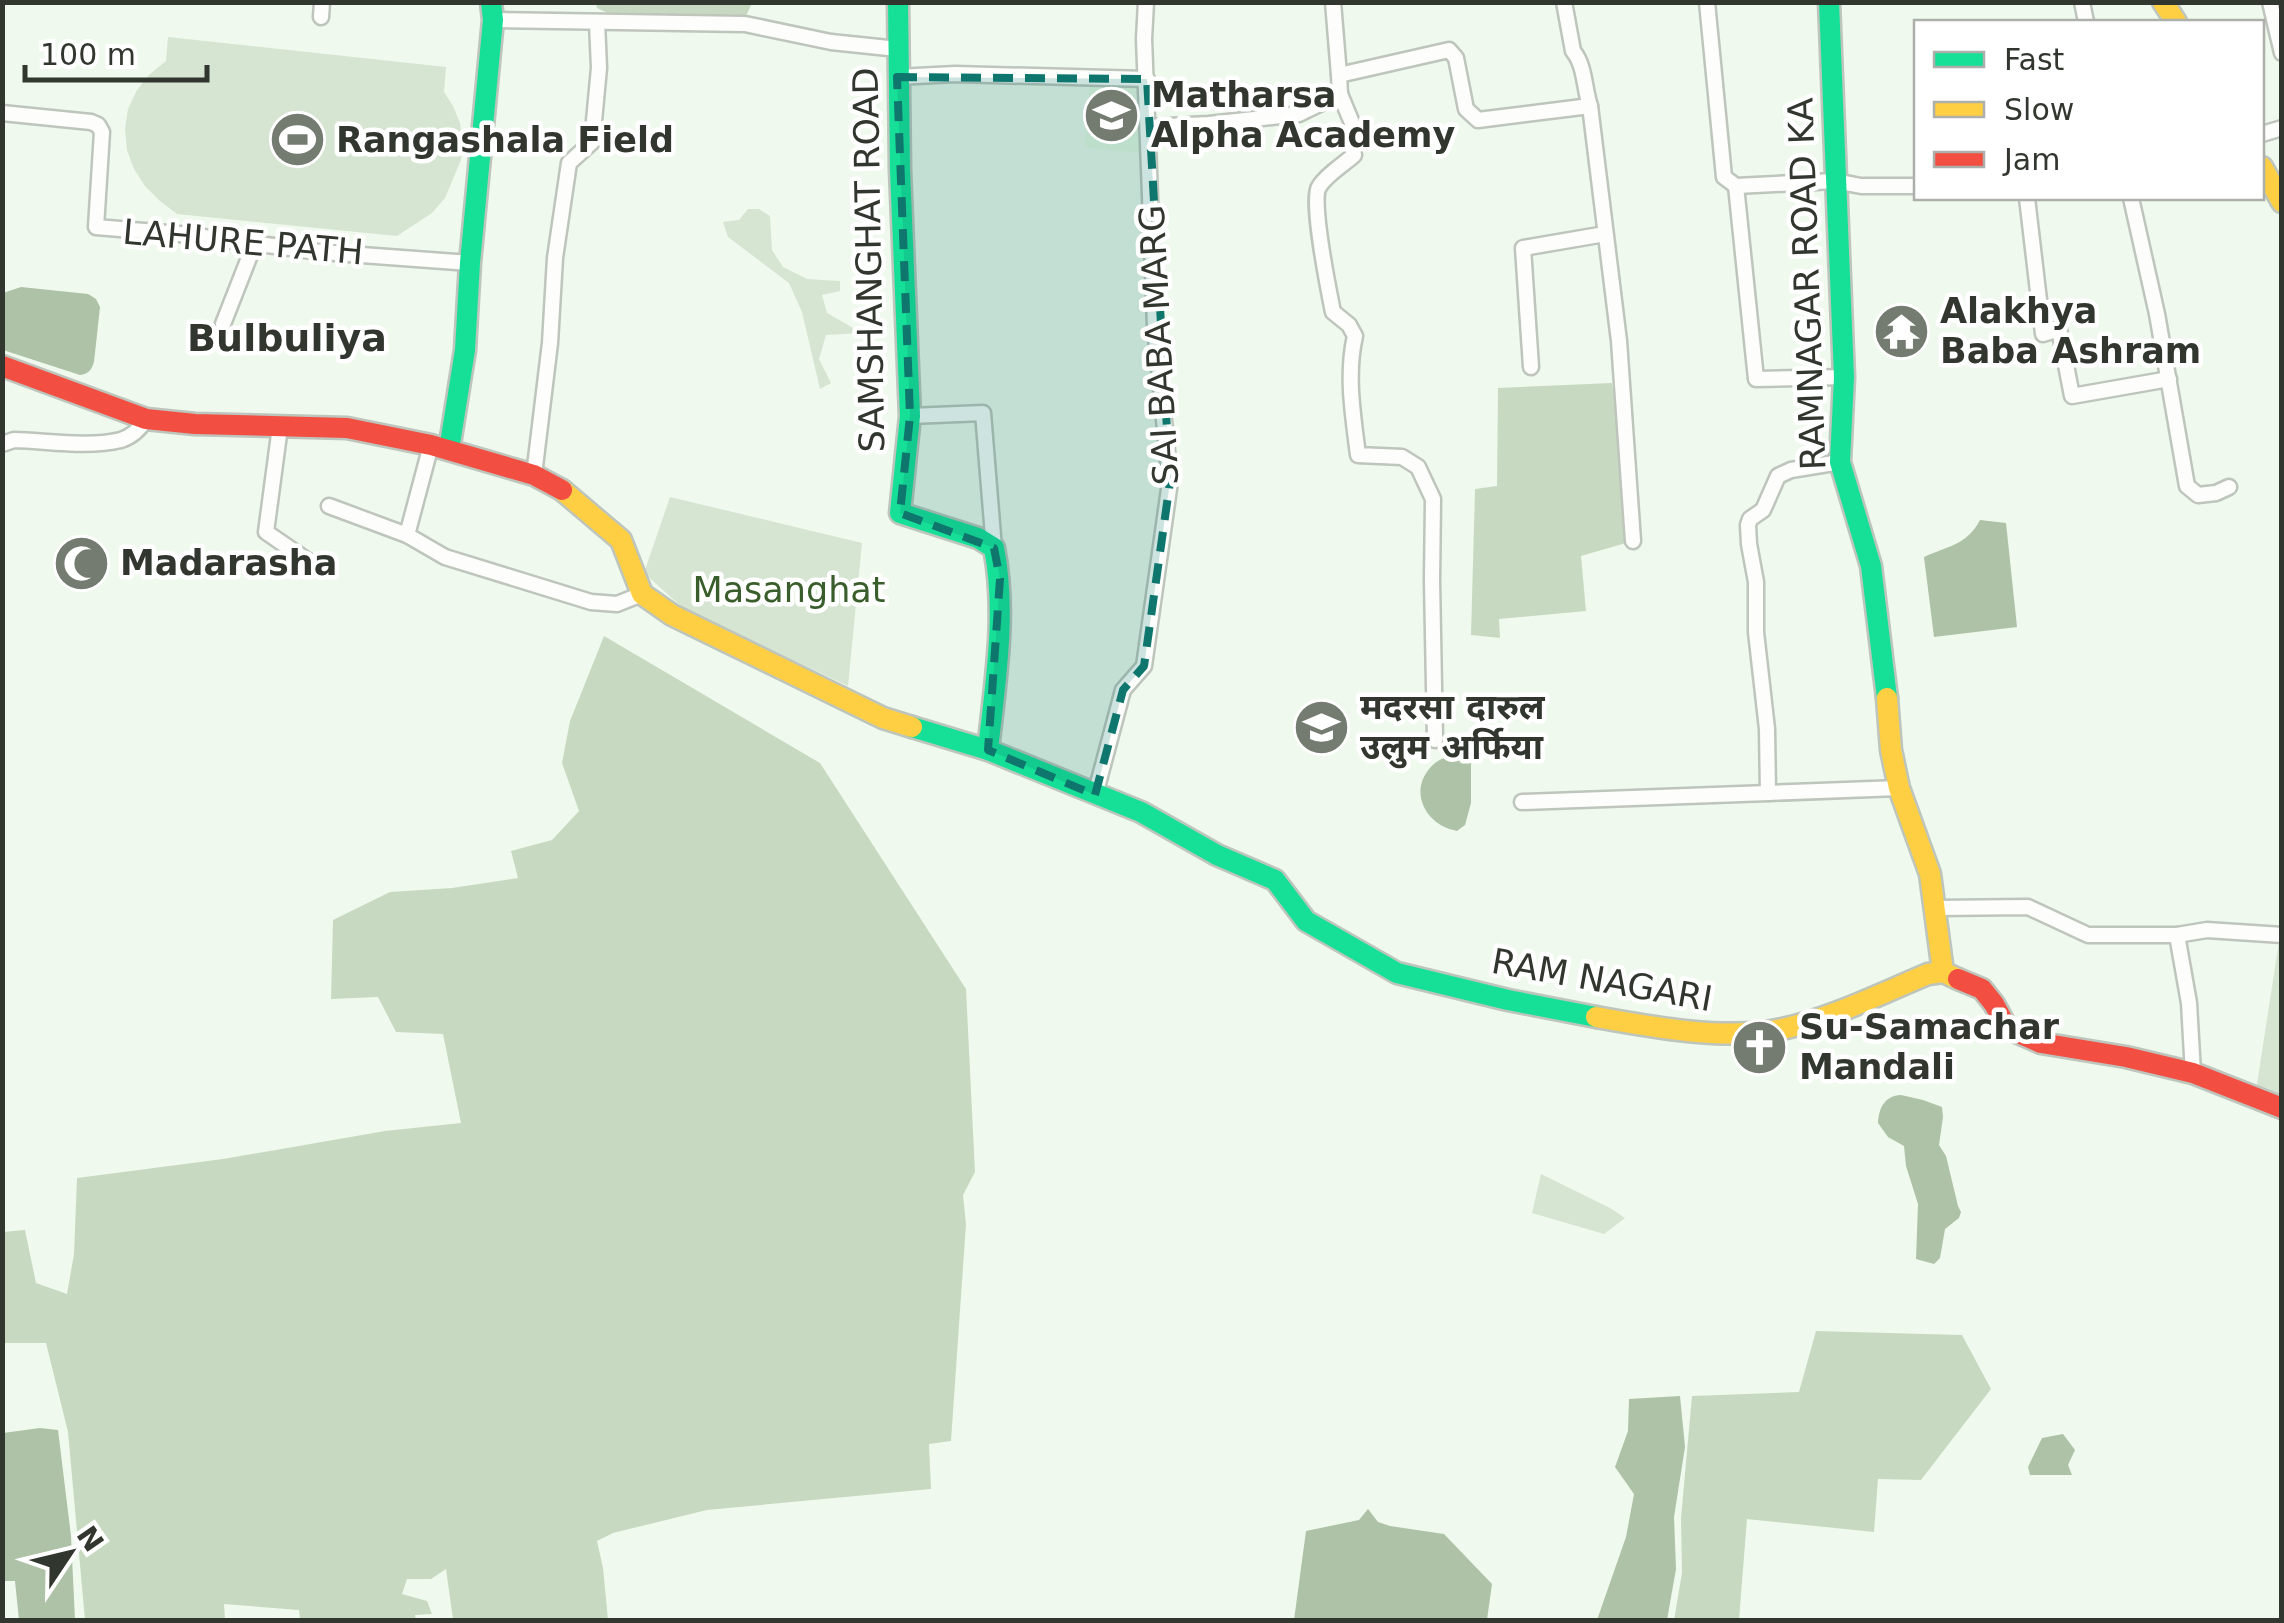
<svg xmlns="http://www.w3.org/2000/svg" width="2284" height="1623" viewBox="0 0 2284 1623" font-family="'DejaVu Sans','Noto Sans Devanagari',sans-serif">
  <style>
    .built { fill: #e8f8e2 }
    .green { fill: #d6e4d2 }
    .forest { fill: #c7dac1 }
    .water { fill: #adc2a6 }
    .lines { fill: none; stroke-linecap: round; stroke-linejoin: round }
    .street-casing { stroke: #bec5bc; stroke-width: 19 }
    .fast-casing { stroke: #bec5bc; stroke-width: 25 }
    .slow-casing { stroke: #bec5bc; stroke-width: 25 }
    .jam-casing { stroke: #bec5bc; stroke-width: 25 }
    .street { stroke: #fdfefc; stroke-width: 14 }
    .fast { stroke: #16e098; stroke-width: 20 }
    .slow { stroke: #ffcf43; stroke-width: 20 }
    .jam { stroke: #f24e42; stroke-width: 20 }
    .marked { fill: #0f766e; fill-opacity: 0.2; stroke: #0f766e; stroke-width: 8; stroke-dasharray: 20 12; stroke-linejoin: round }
    .labels { text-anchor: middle; stroke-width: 9; stroke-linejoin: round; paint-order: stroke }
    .poi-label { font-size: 35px; font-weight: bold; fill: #31372e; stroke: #fff; text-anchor: start }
    .street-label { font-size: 35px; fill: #31372e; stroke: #fff }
    .park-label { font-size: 35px; fill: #395d2b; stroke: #fff }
    .neighbourhood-label { font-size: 38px; font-weight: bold; fill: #31372e; stroke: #fff }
  </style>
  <rect width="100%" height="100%" fill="#f0f9ed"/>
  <path class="built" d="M1090,82H1135L1139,153L1085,147Z"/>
  <g class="green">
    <path d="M168,37L446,67L444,92L453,106L460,123L462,140L461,160L445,198L432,213L397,236L177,214L160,201L145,186L134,169L127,150L125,129L128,109L137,90L150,74L166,61Z"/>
    <path d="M748,209H759L770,216L772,250L783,267L807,279L840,281V291L822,295L827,313L862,333L826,335L819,359L831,383L820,389L802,312L789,283L728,237L723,222L739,220Z"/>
    <path d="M670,497L862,543L848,686L684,609L644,573Z"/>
    <path d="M2280,935H2281V1103L2255,1097Z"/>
    <path d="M1541,1174L1610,1208L1625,1218L1604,1234L1532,1213Z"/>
  </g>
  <g class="forest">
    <path d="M596,3H752L744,20L616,17L597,8Z"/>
    <path d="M1612,383L1633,541L1581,556L1586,611L1499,619L1500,638L1471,635L1475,489L1497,486L1498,388Z"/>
    <path d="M604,636L820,763L966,989L975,1172L963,1195L966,1224L951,1441L929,1444L931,1489L707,1510L613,1533L597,1541L603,1568L608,1620H453L446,1569L431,1579H407L402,1594L427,1601L432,1614L415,1615L416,1620H300L299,1610L224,1604L225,1620H85L68,1432L46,1343H3V1232L25,1230L36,1283L67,1294L74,1254L77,1178L223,1159L385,1131L461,1123L443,1034L396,1032L378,997L331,999L333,920L390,892L452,888L518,878L511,851L552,840L579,811L562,763L570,721Z"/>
    <path d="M1816,1331L1962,1335L1991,1389L1921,1480L1878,1479L1874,1532L1747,1519L1739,1620H1674L1682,1573L1681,1518L1692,1396L1799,1392Z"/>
  </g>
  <g class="water">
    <path d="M21,287L88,294L96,299L100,307L94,362C91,371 88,374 80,375L3,350V293Z"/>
    <path d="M1980,520L2006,523L2017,627L1934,637L1924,557C1948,546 1967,545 1980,520Z"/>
    <path d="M1460,753L1464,754L1471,763V803L1465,825L1457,831C1427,826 1408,793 1430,768C1437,759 1449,756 1460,753Z"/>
    <path d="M1901,1095L1923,1100L1942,1107L1943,1117L1939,1145L1946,1156L1958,1206L1961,1212L1959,1218L1945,1229L1940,1258L1934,1264L1916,1259L1918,1204L1906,1166L1904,1146L1888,1137L1878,1123C1879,1107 1885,1096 1901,1095Z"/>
    <path d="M1680,1396L1685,1447L1674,1517L1676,1569L1667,1620H1597L1626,1537L1634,1494L1615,1467L1628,1431L1629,1399Z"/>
    <path d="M40,1428L58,1430L71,1536L75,1620H19L15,1581H3V1433Z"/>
    <path d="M2063,1434L2075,1450L2068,1465L2072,1475H2030L2028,1467L2042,1438Z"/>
    <path d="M1368,1509L1378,1522L1390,1526L1444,1534L1492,1584L1487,1620H1294L1306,1531L1359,1520Z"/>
  </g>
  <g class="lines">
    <defs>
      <g id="street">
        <path d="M1333,2L1339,75L1449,50L1456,58L1466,109L1478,120L1590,106L1619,341L1633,541"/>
        <path d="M1564,2L1573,51C1585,65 1584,88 1590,106"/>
        <path d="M1707,2L1724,177L1736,186L1756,379L1844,377"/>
        <path d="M2082,2L2086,22"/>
        <path d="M2270,2L2282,53"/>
        <path d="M321,17L322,2"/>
        <path d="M493,20L745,24L831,42L898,49"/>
        <path d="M897,77L955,74L1147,79"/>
        <path d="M1340,94L1352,123L1351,143L1354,155C1343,165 1326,175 1319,187C1310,199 1329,292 1333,312L1349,325L1355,336C1346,375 1353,415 1358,455L1402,457L1418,467L1433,499L1432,581L1435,740"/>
        <path d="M2,113L91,122L98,125L102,132L96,227L180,234L321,252L470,263"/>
        <path d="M1149,127L1209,124L1299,114L1340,94L1339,75"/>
        <path d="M2262,134L2282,128"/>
        <path d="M1736,186L1835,181L1861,186H1916"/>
        <path d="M2027,198L2043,334L2059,329L2072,396L2169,379"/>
        <path d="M2131,198L2157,314L2187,486L2198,495L2216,493L2229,487"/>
        <path d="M223,324L254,245"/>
        <path d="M1531,367L1523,248L1605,234"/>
        <path d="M910,416L983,413L994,548"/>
        <path d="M280,427L266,532L308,561"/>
        <path d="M2,444L14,440C48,441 88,448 121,440C133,436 140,429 146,419"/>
        <path d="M1840,462L1791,470L1778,476L1763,510L1750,519L1748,525L1749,544L1756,582V632L1767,729L1768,793L1899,788"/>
        <path d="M534,475L550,343L555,258L569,163L592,142L599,68L597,22"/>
        <path d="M329,506L407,535L431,445"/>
        <path d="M407,535L445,557L591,602L617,604L642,594"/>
        <path d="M1095,795L1123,690L1144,666L1170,482L1155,326L1144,39L1146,2"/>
        <path d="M1522,802L1768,793"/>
        <path d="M1936,908L2028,907L2088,935H2177L2207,930L2282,935"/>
        <path d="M2177,935L2189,1003L2193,1073"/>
      </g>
      <g id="fast">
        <path d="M898,2L900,170L910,416L900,513L978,538L994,548C1007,614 995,684 988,750"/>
        <path d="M1829,2L1844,377L1840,462L1871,566L1887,698"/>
        <path d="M449,450L465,350L470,263L493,20L491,2"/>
        <path d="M912,727L988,750L1141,812L1217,855L1275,880L1306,921L1397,973L1508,1000L1596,1017"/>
      </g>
      <g id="slow">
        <path d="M2163,2L2176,22"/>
        <path d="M2262,167L2282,202"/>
        <path d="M562,490L621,540L642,594L672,615L883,718L912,727"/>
        <path d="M1887,698L1891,750L1899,788L1930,874L1943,972"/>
        <path d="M1596,1017C1651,1027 1727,1041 1782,1029C1832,1018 1880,994 1928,974L1943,972L1958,979"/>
      </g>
      <g id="jam">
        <path d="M2,366L146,419L195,424L347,428L431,445L534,475L562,490"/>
        <path d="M1958,979L1982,989L1994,1004L2007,1028L2041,1043L2126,1057L2193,1073L2282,1108"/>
      </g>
    </defs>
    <use href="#street" class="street-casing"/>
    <use href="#fast" class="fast-casing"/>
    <use href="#slow" class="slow-casing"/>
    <use href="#jam" class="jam-casing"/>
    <use href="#street" class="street"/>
    <use href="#fast" class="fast"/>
    <use href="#slow" class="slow"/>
    <use href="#jam" class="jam"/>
  </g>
  <path class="marked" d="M897,77L1147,79L1170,482L1144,666L1123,690L1095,795L988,750L1000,579L994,548L900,513L910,416Z"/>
  <defs>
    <symbol id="school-disc" viewBox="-11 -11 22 22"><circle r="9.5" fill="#747b71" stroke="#fff"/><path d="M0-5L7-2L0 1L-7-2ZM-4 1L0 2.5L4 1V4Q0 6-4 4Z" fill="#fff"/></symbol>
    <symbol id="stadium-disc" viewBox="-11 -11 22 22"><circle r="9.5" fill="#747b71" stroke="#fff"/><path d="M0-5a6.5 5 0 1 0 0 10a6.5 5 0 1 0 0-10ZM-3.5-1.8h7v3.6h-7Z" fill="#fff"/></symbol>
    <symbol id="temple-disc" viewBox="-11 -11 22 22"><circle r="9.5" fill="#747b71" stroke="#fff"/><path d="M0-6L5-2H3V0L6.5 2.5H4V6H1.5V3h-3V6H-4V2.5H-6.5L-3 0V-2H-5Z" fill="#fff"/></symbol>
    <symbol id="mosque-disc" viewBox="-11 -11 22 22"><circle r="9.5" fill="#747b71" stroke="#fff"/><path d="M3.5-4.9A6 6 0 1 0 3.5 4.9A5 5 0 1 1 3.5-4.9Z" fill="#fff"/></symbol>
    <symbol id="church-disc" viewBox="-11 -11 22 22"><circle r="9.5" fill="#747b71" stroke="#fff"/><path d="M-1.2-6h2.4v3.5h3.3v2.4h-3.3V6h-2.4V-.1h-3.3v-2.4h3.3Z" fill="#fff"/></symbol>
  </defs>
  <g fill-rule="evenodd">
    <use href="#school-disc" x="1080" y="84" width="63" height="63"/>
    <use href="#stadium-disc" x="266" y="108" width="63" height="63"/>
    <use href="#temple-disc" x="1870" y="300" width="63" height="63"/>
    <use href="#mosque-disc" x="50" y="532" width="63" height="63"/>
    <use href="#school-disc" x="1290" y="696" width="63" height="63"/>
    <use href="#church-disc" x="1728" y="1016" width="63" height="63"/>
  </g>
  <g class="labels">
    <g class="poi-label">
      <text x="1151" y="107">Matharsa<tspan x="1151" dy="40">Alpha Academy</tspan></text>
      <text x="336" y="152">Rangashala Field</text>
      <text x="1940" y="323">Alakhya<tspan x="1940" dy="40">Baba Ashram</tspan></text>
      <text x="120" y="575">Madarasha</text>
      <text x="1360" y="719">मदरसा दारुल<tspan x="1360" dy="40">उलुम अर्फिया</tspan></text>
      <text x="1799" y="1039">Su-Samachar<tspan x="1799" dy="40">Mandali</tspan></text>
    </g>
    <g class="street-label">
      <text transform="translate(243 242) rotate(5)" y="12">LAHURE PATH</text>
      <text transform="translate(869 260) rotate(-91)" y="12">SAMSHANGHAT ROAD</text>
      <text transform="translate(1807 284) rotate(-92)" y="12">RAMNAGAR ROAD KA</text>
      <text transform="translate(1159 345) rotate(-93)" y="12">SAI BABA MARG</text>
      <text transform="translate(1602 980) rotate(10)" y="12">RAM NAGARI</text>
    </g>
    <g class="park-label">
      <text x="789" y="602">Masanghat</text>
    </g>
    <g class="neighbourhood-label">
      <text x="287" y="351">Bulbuliya</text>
    </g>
  </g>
  <rect width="2284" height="1623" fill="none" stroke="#31372e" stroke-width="10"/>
  <rect x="1914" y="20" width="350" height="180" fill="#ffffff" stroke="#adafab" stroke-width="2.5"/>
  <rect x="1934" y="52" width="50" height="15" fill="#16e098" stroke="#adafab" stroke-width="2.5"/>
  <text x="2004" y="70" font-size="30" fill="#31372e">Fast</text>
  <rect x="1934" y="102" width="50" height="15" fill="#ffcf43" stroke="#adafab" stroke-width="2.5"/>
  <text x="2004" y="120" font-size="30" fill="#31372e">Slow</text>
  <rect x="1934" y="152" width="50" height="15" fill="#f24e42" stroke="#adafab" stroke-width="2.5"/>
  <text x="2004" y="170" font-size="30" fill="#31372e">Jam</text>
  <g transform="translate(70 1553) rotate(55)" stroke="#ffffff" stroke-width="8" paint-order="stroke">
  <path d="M0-8L18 38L0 25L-18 38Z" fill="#31372e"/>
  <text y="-15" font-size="28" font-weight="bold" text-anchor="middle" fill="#31372e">N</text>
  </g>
  <path d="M25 65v15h182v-15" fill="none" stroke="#31372e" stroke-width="5"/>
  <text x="40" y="65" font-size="30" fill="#31372e" stroke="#ffffff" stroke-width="8" paint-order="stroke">100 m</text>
</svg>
